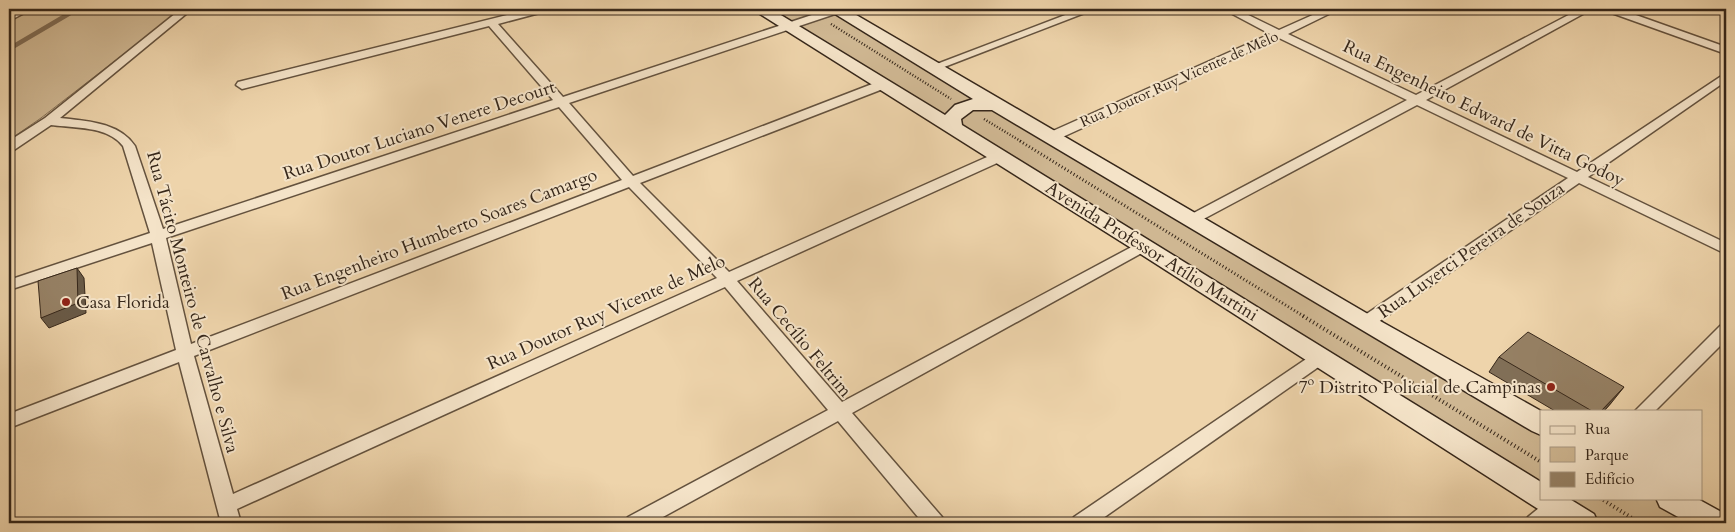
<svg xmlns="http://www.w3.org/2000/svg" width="1735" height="532" viewBox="0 0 1735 532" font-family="Cardo,serif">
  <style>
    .green { fill: #cfb792; stroke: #826f56 }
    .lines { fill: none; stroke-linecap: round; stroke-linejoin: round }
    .stream { stroke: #7f6b54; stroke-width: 4.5 }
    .minor-casing { stroke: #64523e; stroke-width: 3 }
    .secondary-casing { stroke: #36271a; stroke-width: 3 }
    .path-far2 { stroke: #36271a; stroke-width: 2.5; stroke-dasharray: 1 2; stroke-linecap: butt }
    .path-far1 { stroke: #36271a; stroke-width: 3; stroke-dasharray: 1 2.5; stroke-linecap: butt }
    .path { stroke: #36271a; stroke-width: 4; stroke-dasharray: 1 3; stroke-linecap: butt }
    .minor { fill: #f4e3c8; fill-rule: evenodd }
    .secondary { fill: #f4e3c8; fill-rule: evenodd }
    .wall { fill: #816f57; stroke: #36271a }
    .shaded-wall { fill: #695a47; stroke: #36271a }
    .building { fill: #968165; stroke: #36271a }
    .poi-dot { fill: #8f2418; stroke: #f4e3c8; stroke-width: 2 }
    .labels { text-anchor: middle; stroke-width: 4; stroke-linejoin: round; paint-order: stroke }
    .far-street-label { font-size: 15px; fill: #36271a; stroke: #f4e3c8 }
    .street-label { font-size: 18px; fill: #36271a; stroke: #f4e3c8 }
    .poi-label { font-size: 18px; fill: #36271a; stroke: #f4e3c8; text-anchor: start }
  </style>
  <rect width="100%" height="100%" fill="#eed4ab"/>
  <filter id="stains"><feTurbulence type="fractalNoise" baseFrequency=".004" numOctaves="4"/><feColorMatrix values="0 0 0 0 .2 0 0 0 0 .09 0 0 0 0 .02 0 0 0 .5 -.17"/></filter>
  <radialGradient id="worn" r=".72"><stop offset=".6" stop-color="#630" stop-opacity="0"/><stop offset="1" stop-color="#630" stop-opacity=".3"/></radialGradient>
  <g class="green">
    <path d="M31,9H182L41,118L9,140V21Z"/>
    <path d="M768,9H833L1364,325L1541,426V491L1340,361L885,84Z"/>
    <path d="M1553,498H1665L1710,523H1592Z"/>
  </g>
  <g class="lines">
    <path class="stream" d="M9,49L77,9"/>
    <defs>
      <g id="minor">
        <path d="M19,9H32L9,21V14Z"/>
        <path d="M181,9H192L60,118C86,121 119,122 135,146L163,229L553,100L489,26L242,89L236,85L238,82L531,9H548L547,11L498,24L563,97L830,9H845L844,11L569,103L633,176L880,81H888V87L640,183L729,272L996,153H1006L1008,156L1006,159L737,281L842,402L1139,243L1144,241L1151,246L1149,249L852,413L942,517L945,523H923L838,421L652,523H625L628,517L828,410L725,287L237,509L241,523H221L179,362L9,428V414L176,350L152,243L9,290V280L150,233L123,146C108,126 74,128 51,125L14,150L9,151V141L45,118ZM559,107L622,180L191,344L166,238ZM629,187L717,278L233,494L194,356Z"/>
        <path d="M1081,9H1095L939,69L935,70L929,67Z"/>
        <path d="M1223,9H1236L1279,30L1326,9H1339L1288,34L1416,95L1580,9H1592L1426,100L1577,172L1726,73V81L1588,177L1726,243V254L1579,183L1371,327H1359L1357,323L1359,319L1568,178L1417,105L1196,223H1186L1184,220L1186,217L1407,100L1279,38L1056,140H1046L1045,137L1046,134L1270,34Z"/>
        <path d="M1605,9H1619L1726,47V54L1606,11Z"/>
        <path d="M1726,324V340L1655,411H1635L1720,326Z"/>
        <path d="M1321,351L1327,353L1329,357L1327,361L1096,523H1071L1074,517L1315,353Z"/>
        <path d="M1551,498L1562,499L1565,505L1562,511L1548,523H1525L1528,517Z"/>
      </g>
      <g id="secondary">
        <path d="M752,9H771L945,115L955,105L973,99L827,9H846L1373,317L1541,411V435L1532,431L992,110H973L961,119L962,125L1541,482V498H1568L1594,514L1598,523H1560L1136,251Z"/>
        <path d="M1656,498H1696L1725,514L1726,523H1689L1660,507Z"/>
      </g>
    </defs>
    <use href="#minor" class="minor-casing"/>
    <use href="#secondary" class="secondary-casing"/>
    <g class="path-far2">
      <path d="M831,24L951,99"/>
      <path d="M984,119L1022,142"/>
    </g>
    <path class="path-far1" d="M1020,141L1305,317"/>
    <g class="path">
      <path d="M1303,316L1541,462"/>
      <path d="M1600,498L1640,523"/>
    </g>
    <use href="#minor" class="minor"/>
    <use href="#secondary" class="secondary"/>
  </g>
  <path class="wall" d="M1499,357L1612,402L1604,411H1555L1489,372Z"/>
  <g class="shaded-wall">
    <path d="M77,268L84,278L86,313L49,328L41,318Z"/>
    <path d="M1624,387L1612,402L1604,411H1601Z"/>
  </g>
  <g class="building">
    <path d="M77,268L78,303L41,318L38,281Z"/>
    <path d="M1528,332L1624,387L1601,411H1592L1499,357Z"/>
  </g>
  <g class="poi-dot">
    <circle cx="66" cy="302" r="5"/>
    <circle cx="1551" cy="387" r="5"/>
  </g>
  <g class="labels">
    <g class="far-street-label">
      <text transform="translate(1179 79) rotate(-24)" y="5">Rua Doutor Ruy Vicente de Melo</text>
    </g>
    <g class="street-label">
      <text transform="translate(1484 113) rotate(26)" y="6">Rua Engenheiro Edward de Vitta Godoy</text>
      <text transform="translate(419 130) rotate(-18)" y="6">Rua Doutor Luciano Venere Decourt</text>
      <text transform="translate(439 234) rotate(-21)" y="6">Rua Engenheiro Humberto Soares Camargo</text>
      <text transform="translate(1471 250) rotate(-35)" y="6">Rua Luverci Pereira de Souza</text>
      <text transform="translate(1152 251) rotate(32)" y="6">Avenida Professor Atílio Martini</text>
      <text transform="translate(193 302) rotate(75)" y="6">Rua Tácito Monteiro de Carvalho e Silva</text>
      <text transform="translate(606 312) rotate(-24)" y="6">Rua Doutor Ruy Vicente de Melo</text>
      <text transform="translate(800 337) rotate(50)" y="6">Rua Cecílio Feltrim</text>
    </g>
    <g class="poi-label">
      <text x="76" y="308">Casa Florida</text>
      <text x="1541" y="393" text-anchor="end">7º Distrito Policial de Campinas</text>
    </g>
  </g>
  <rect width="1735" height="532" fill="none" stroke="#eed4ab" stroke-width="30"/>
  <rect x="10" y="10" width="1715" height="512" fill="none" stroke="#36271a" stroke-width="2.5"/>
  <rect x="15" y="15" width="1705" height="502" fill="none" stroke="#36271a"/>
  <rect x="1540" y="410" width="162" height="90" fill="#f4e3c8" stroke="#a89882"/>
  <rect x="1550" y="426" width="25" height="8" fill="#f4e3c8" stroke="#a89882"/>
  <text x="1585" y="434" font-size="15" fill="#36271a">Rua</text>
  <rect x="1550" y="447" width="25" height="15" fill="#cfb792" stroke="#a89882"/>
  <text x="1585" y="460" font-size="15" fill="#36271a">Parque</text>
  <rect x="1550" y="472" width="25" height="15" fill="#968165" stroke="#a89882"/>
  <text x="1585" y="484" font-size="15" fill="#36271a">Edifício</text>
  <rect width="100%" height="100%" filter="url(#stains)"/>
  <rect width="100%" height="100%" fill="url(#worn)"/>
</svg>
